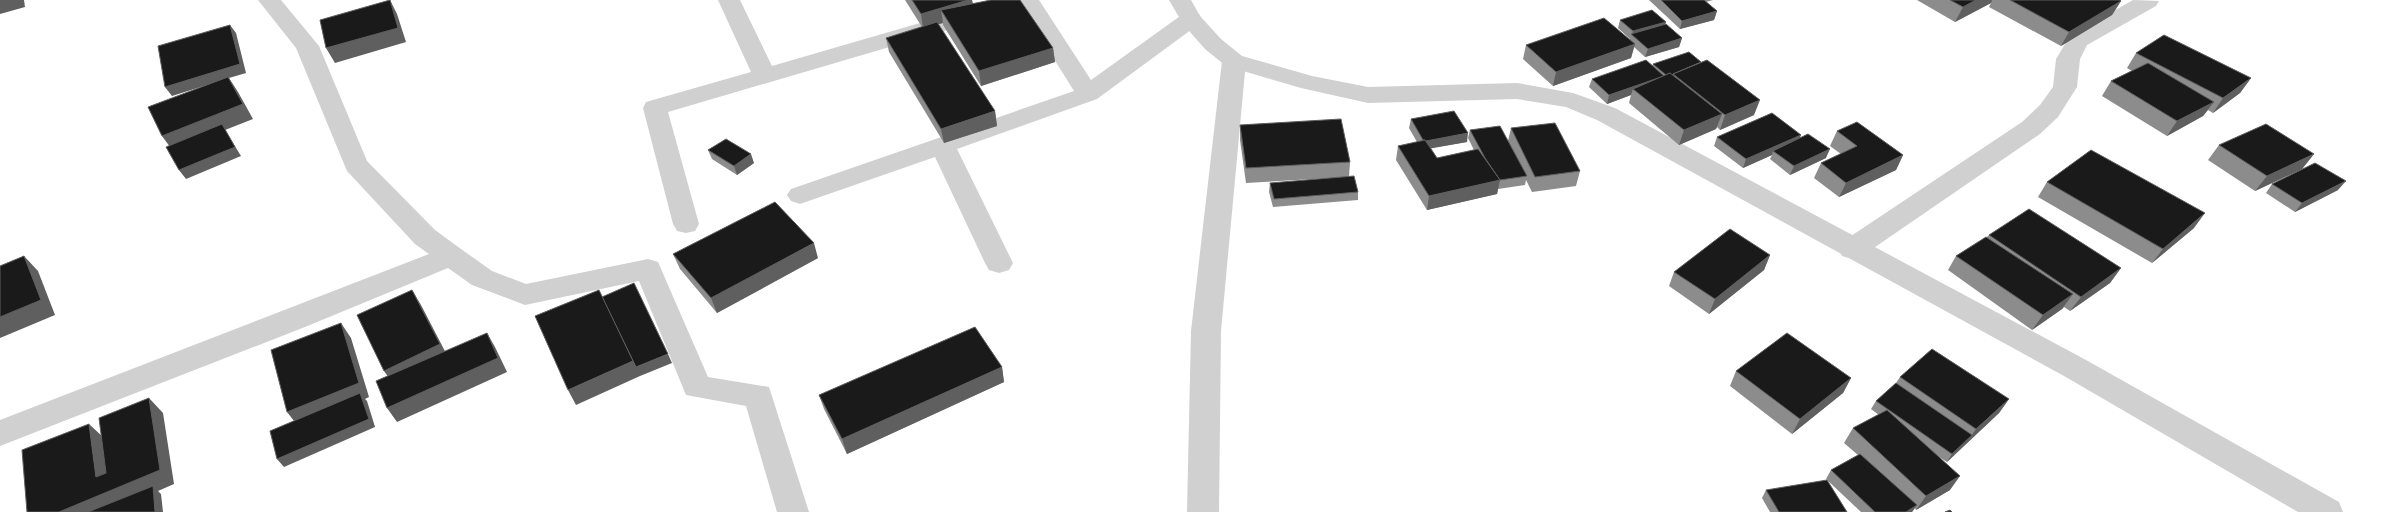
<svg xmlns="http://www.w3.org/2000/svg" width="2408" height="512" viewBox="0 0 2408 512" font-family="Commissioner,sans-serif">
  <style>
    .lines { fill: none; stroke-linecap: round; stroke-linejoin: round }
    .minor { fill: #d0d0d0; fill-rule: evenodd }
    .tertiary { fill: #d0d0d0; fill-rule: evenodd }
    .wall { fill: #8c8c8c }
    .shaded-wall { fill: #5f5f5f }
    .building { fill: #1a1a1a; stroke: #5f5f5f }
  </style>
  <rect width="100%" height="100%" fill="#fff"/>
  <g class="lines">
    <g class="minor">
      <path d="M258,0H281L319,46L367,161L435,230L461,249L492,271L526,284L648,259L658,262L708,377L769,387L809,512H777L746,406L686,395L639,281L525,305L472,285L448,268L305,327L0,446V420L429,254L415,244L347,171L296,48Z"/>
      <path d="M718,0H740L772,66L999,0H1039L1091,80L1183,14L1191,12L1199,14L1202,19L1199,24L1097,99L957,149L1013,263L1009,270L999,273L989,270L985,263L935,157L800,204L791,201L787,195L791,189L1074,91L1022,8L668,112L699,224L695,231L686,233L677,231L673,224L643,108L646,102L751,72Z"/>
      <path d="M2133,0L2159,1L2156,6L2087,45L2080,59L2077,87L2058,117L2040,134L1862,256L1852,259L1842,256L1838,249L1842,242L2022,122L2040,105L2053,87L2056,59L2070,36Z"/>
      <path d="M1234,54L1242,56L1246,61L1221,331L1219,512H1187L1191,331L1222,61L1226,56Z"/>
    </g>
    <path class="tertiary" d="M1169,0H1191L1200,16L1221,39L1242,56L1312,76L1368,87L1517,83L1573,93L1615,108L2086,360L2339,502L2343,512H2298L2064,376L1597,120L1566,107L1517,99L1368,103L1301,88L1226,66L1205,49L1183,24Z"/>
  </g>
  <g class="wall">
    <path d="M905,0H972L973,4L1053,48L1055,62L981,86L943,25V23L938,24L995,111L997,126L944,143L889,52L886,38L922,27Z"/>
    <path d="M1649,0H1713L1706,2L1717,11L1714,20L1680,29Z"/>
    <path d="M1917,0H2120L2121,1L2112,15L2061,46L1989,7L1991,3L1955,22Z"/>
    <path d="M1620,20L1666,22L1665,24L1682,38L1679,47L1645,57L1634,47L1631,58L1553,86L1523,59L1526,45L1630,39L1618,28Z"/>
    <path d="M2136,53L2251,78L2240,93L2213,113L2208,110L2203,116L2167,136L2102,96L2111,81L2132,71L2127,68Z"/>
    <path d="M1653,64L1754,115L1720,130L1717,127L1716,129L1679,145L1629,103L1631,95L1607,104L1589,87L1592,79L1652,66Z"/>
    <path d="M1411,119L1467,142L1431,148L1437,158L1474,150L1468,138L1470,130L1508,141L1511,128L1580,171L1576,186L1532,192L1526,180L1525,185L1498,189L1497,194L1427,210L1396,160L1398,146L1417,142L1409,128Z"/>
    <path d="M1240,125L1350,162L1349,177L1246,183L1240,140Z"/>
    <path d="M1837,131L1903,155L1896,170L1839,197L1814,178L1821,163L1841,154L1830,146Z"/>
    <path d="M1717,137H1800L1826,158L1790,175L1770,159L1772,155L1743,168L1714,146Z"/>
    <path d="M2219,145L2314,154L2302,169L2255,191L2208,160Z"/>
    <path d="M708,150L754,163L737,175L712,159Z"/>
    <path d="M2047,182L2194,228L2152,263L2038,197Z"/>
    <path d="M1270,183L1358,192V200L1273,207L1269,192Z"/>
    <path d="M2272,184L2338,190L2295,212L2266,193Z"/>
    <path d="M1989,235L2121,268L2110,283L2070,311L2064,307L2062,309L2032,330L1948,270L1956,256L1987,237Z"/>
    <path d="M673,254L818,258L717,313L680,269Z"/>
    <path d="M1770,255L1764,270L1709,314L1669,286L1674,272Z"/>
    <path d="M1002,367L1004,382L847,454L824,409L819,395Z"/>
    <path d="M1736,371L1851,378L1843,393L1792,434L1730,386Z"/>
    <path d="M1900,377L2009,399L1999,413L1947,462L1939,457L1950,490L1916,510L1915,508L1912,512H1861L1826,479L1831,470L1858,455L1844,443L1853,428L1879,415L1871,409L1876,401L1896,383Z"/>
    <path d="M1766,490L1847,512H1770L1762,498Z"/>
  </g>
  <g class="shaded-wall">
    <path d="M0,0H24L25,7L0,14Z"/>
    <path d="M390,0L397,14L406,42L335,63L326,48Z"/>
    <path d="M968,0H972L974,13L941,10L943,23L923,28L921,14Z"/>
    <path d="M1976,0H1992L1991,3L1955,22L1963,7Z"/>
    <path d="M2121,1L2112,15L2061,46L2069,32Z"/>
    <path d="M1717,11L1714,20L1680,29L1682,21Z"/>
    <path d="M1666,22L1663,30L1632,35L1633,31Z"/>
    <path d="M230,25L236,33L246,73L229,78L238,92L253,119L225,130L241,156L186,179L179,170L173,151L162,136L229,78L172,96L165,87Z"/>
    <path d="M1682,38L1679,47L1645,57L1648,49Z"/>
    <path d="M1635,44L1631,58L1553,86L1556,72Z"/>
    <path d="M1053,48L1055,62L981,86L979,71Z"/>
    <path d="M1664,76L1633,89L1631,95L1607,104L1609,95Z"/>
    <path d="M2251,78L2240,93L2213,113L2223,98Z"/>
    <path d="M1760,100L1754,115L1720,130L1725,115Z"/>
    <path d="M2214,102L2203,116L2167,136L2177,121Z"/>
    <path d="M995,111L997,126L944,143L941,129Z"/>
    <path d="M1722,114L1716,129L1679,145L1684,130Z"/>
    <path d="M1468,133L1467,142L1422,150L1423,141Z"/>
    <path d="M1801,135L1798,143L1773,151L1772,155L1743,168L1746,159Z"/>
    <path d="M1830,149L1826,158L1790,175L1794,166Z"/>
    <path d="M751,154L754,163L737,175L734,166Z"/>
    <path d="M2314,154L2302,169L2255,191L2267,176Z"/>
    <path d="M1903,155L1896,170L1839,197L1846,183Z"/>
    <path d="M1500,180L1497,194L1427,210L1429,196Z"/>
    <path d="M2346,181L2338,190L2295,212L2302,203Z"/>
    <path d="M2205,213L2194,228L2152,263L2163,249Z"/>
    <path d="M814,243L818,258L717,313L711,298Z"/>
    <path d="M1770,255L1764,270L1709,314L1715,299Z"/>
    <path d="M24,256L38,271L55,315L0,338V317Z"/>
    <path d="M2121,268L2110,283L2070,311L2081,297Z"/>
    <path d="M412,290L421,305L449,359L394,385L384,371Z"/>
    <path d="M2073,294L2062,309L2032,330L2043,315Z"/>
    <path d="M341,323L351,338L369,397L365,399L367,401L375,427L284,467L277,459L298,426L287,412Z"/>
    <path d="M487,333L495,347L507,372L397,422L387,408Z"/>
    <path d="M668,354L672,363L640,376L576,405L568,390L633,361L636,367Z"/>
    <path d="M1002,367L1004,382L847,454L842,439Z"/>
    <path d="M1851,378L1843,393L1792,434L1800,419Z"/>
    <path d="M149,398L163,413L174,484L158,491L161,494L163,512H59L96,477L89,424L104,438Z"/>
    <path d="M2009,399L1999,413L1947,462L1952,454L1972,435L1976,429Z"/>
    <path d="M1960,476L1950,490L1916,510L1926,496Z"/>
    <path d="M1917,505L1912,512H1906Z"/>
  </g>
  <g class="building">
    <path d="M390,0L398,28L326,48L320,20Z"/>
    <path d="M912,0H968L921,14Z"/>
    <path d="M991,0H1020L1053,48L979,71L941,10Z"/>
    <path d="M1661,0H1704L1717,11L1682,21Z"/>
    <path d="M1950,0H1976L1963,7Z"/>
    <path d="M2010,0H2120L2121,1L2069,32Z"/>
    <path d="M1652,10L1666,22L1633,31L1620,20Z"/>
    <path d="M1604,18L1635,44L1556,72L1526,45Z"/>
    <path d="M937,22L995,111L941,129L886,38Z"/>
    <path d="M1666,24L1682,38L1648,49L1631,34Z"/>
    <path d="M230,25L240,64L165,87L158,46Z"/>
    <path d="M2164,35L2251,78L2223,98L2136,53Z"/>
    <path d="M1689,52L1701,62L1673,74L1672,75L1670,73L1666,75L1653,64Z"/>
    <path d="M1646,60L1664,76L1609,95L1592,79Z"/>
    <path d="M1707,60L1760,100L1725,115L1673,74Z"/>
    <path d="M2148,63L2214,102L2177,121L2111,81Z"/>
    <path d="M1670,73L1722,114L1684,130L1633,89Z"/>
    <path d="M228,77L243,104L162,136L148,107Z"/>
    <path d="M1454,111L1468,133L1426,141L1425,140H1423L1411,119Z"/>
    <path d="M1772,113L1801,135L1746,159L1717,137Z"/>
    <path d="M1341,119L1350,162L1246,168L1240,125Z"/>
    <path d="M1857,122L1903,155L1846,183L1821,163L1857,146L1837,131Z"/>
    <path d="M1555,123L1580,171L1535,177L1511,128Z"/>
    <path d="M222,124L235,147L179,170L166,147Z"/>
    <path d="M2266,124L2314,154L2267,176L2219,145Z"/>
    <path d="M1500,126L1527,176L1500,180L1485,158L1470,130Z"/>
    <path d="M1808,134L1830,149L1794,166L1773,151Z"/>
    <path d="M726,139L751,154L734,166L708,150Z"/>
    <path d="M1425,140L1437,158L1478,149L1500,180L1429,196L1398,146Z"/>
    <path d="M2091,150L2205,213L2163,249L2047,182Z"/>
    <path d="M2315,163L2346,181L2302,203L2272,184Z"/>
    <path d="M1354,176L1358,192L1274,199L1270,183Z"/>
    <path d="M775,202L814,243L711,298L673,254Z"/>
    <path d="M2029,209L2121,268L2081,297L1989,235Z"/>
    <path d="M1730,229L1770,255L1715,299L1674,272Z"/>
    <path d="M1986,237L2073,294L2043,315L1956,256Z"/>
    <path d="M24,256L41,300L0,317V266Z"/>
    <path d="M634,283L668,354L636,367L602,297Z"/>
    <path d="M412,290L440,344L384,371L357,315Z"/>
    <path d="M599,290L633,361L568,390L535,316Z"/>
    <path d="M341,323L359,383L287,412L271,350Z"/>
    <path d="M975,327L1002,367L842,439L819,395Z"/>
    <path d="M487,333L498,358L387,408L376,381Z"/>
    <path d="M1787,333L1851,378L1800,419L1736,371Z"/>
    <path d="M1932,349L2009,399L1976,429L1900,377Z"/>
    <path d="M1896,383L1972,435L1952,454L1876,401Z"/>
    <path d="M360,393L369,419L277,459L270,431Z"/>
    <path d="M149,398L160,470L59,512H27L22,450L89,424L96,477L106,473L99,418Z"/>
    <path d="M1887,410L1960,476L1926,496L1853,428Z"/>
    <path d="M1860,454L1917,505L1906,512H1875L1831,470Z"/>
    <path d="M1827,480L1847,512H1779L1766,490Z"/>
    <path d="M153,486L155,512H88Z"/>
    <path d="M1950,510L1952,512H1945Z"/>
  </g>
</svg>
